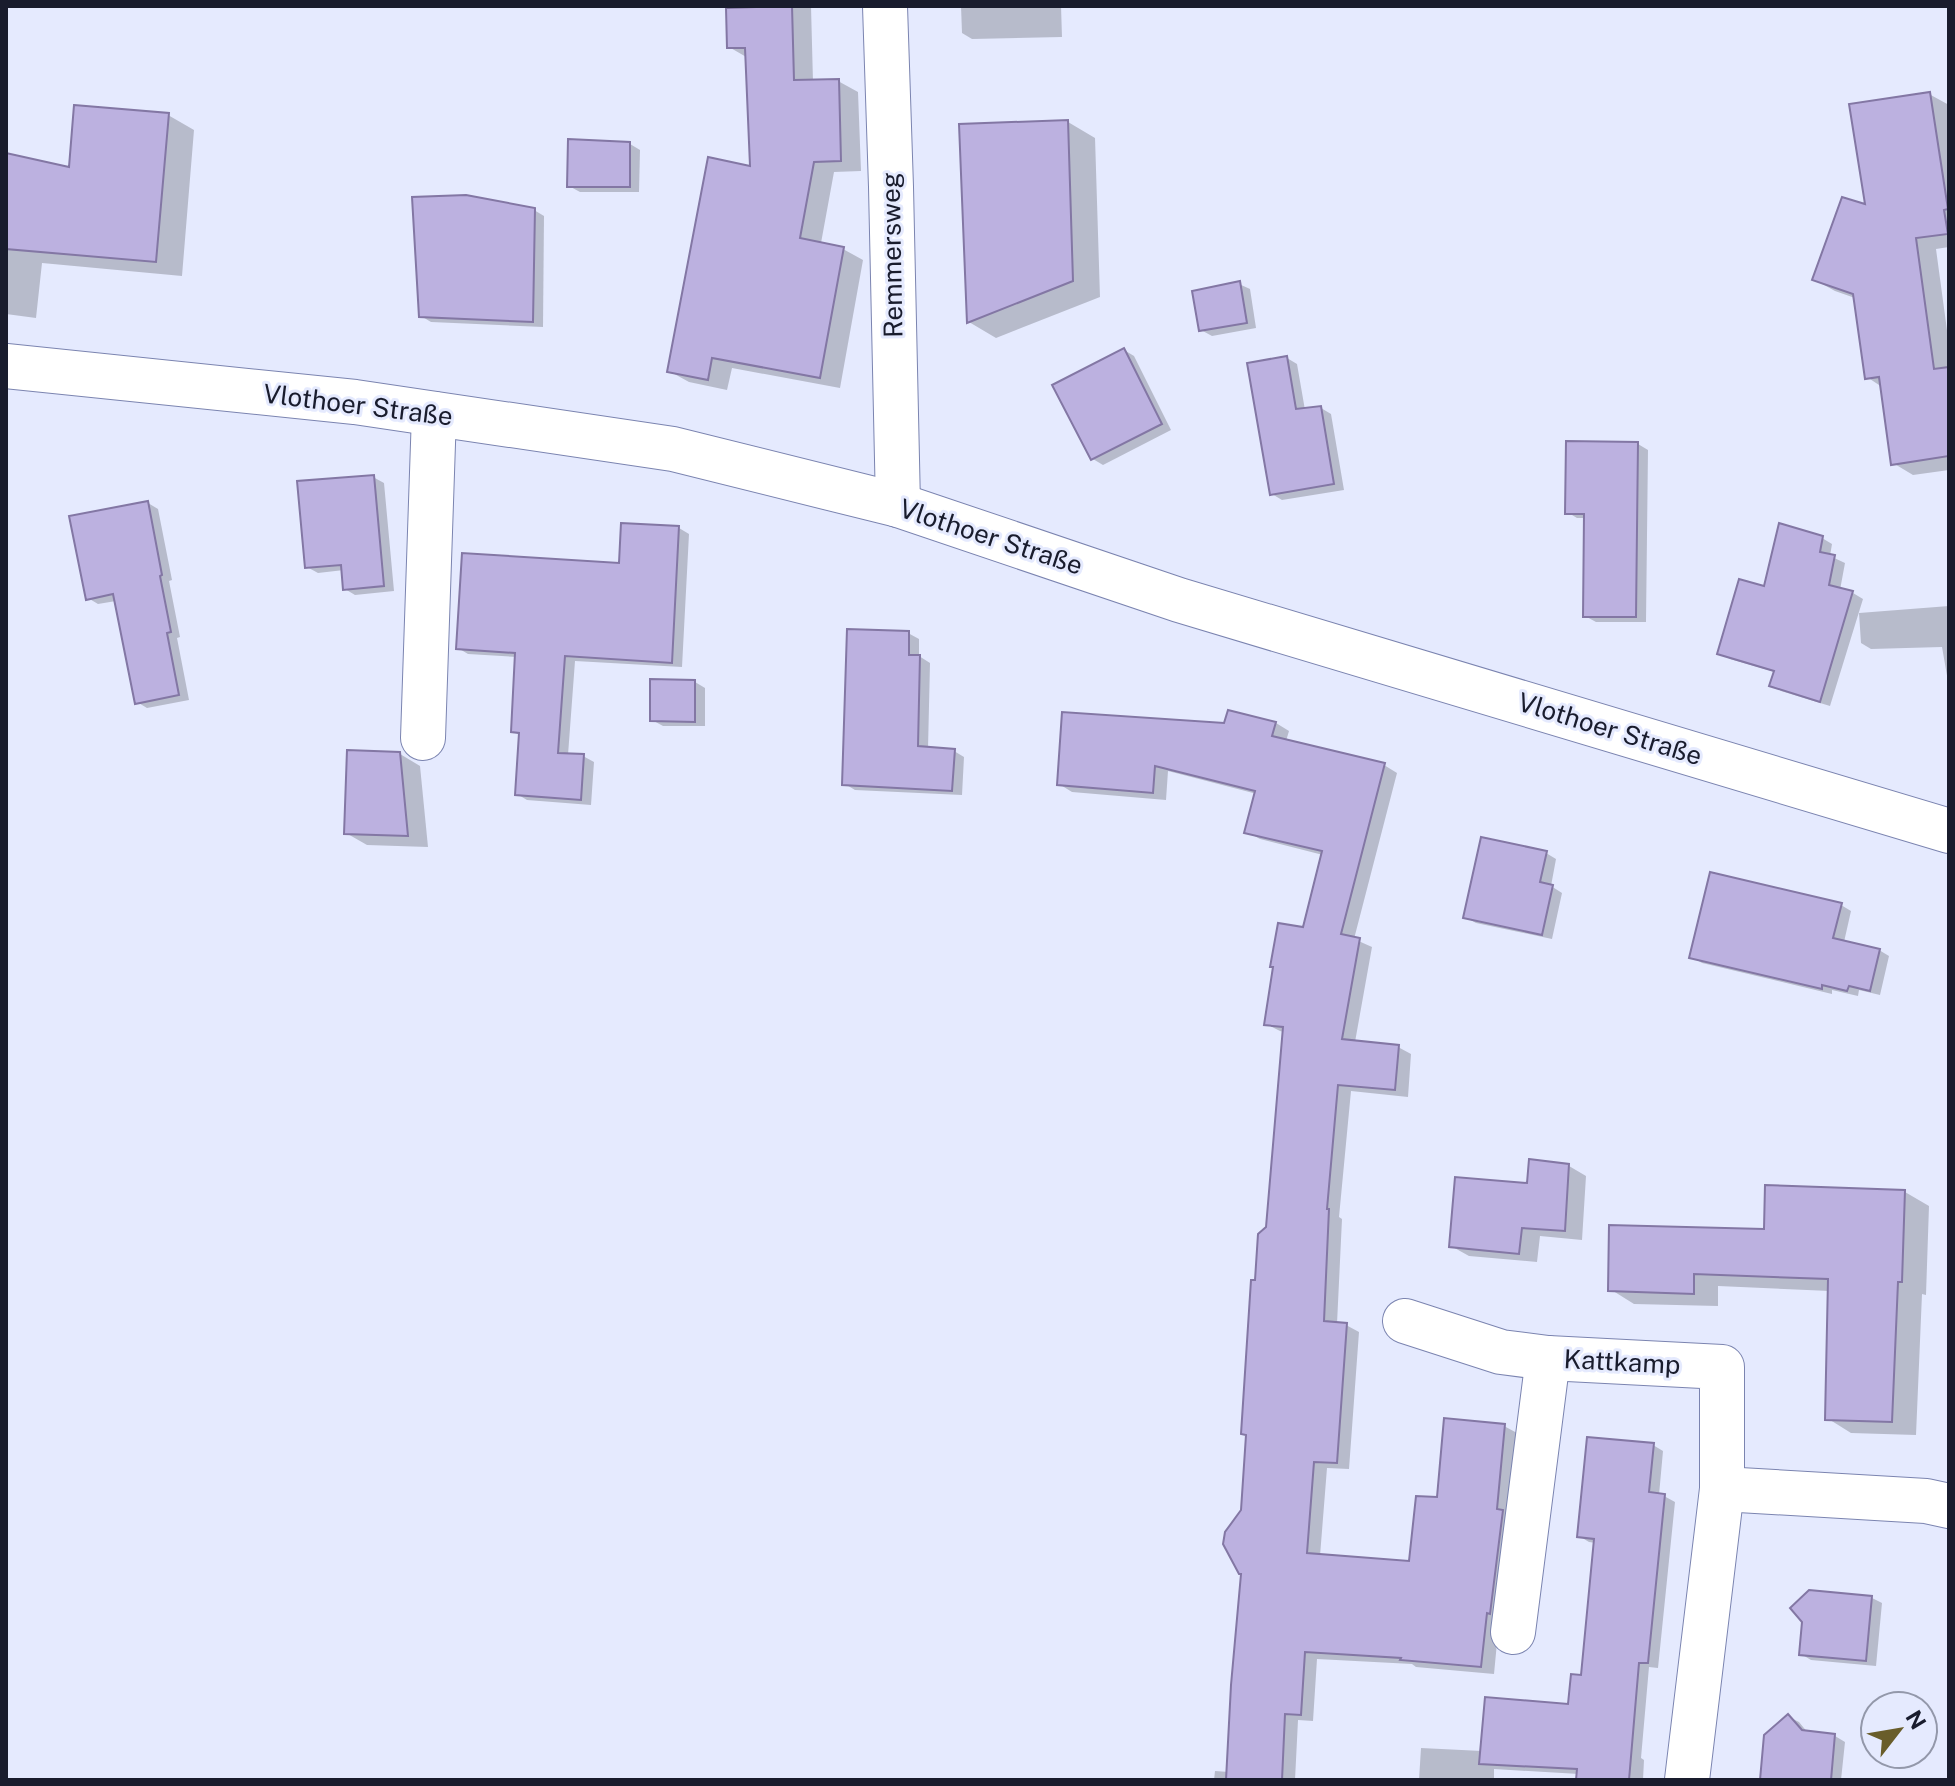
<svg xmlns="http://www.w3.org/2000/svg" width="1955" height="1786" viewBox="0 0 1955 1786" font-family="'Public Sans',sans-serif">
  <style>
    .shadow { fill: #0003 }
    .building { fill: #bcb1e0; stroke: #8377a4; stroke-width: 2 }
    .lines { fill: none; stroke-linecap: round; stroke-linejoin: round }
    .minor-casing { stroke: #7b84b0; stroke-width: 46 }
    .minor { stroke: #fff; stroke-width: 44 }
    .labels { text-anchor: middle; stroke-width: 6; stroke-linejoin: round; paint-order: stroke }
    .street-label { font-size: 26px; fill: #191c2d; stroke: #e5eafe }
  </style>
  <rect width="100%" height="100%" fill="#e5eafe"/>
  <g class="shadow">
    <path d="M728,6H811L813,82L838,81L858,92L861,171L834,172L821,243L843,249L863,260L840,388L732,368L727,390L689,382L669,371L752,168L748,58L729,47Z"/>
    <path d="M961,6H1061L1062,37L972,39L962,33Z"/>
    <path d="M1929,94L1949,105V247L1936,249L1949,345V470L1913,475L1893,463L1882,387L1867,377L1855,298L1835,291L1815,280L1867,207Z"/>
    <path d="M168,115L194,130L182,276L42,263L36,318L6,314V155L71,169Z"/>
    <path d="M1068,122L1095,138L1100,297L996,338L969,322Z"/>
    <path d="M630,144L640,150L639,192H580L569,186Z"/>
    <path d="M534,210L544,216L543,327L431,322L421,316Z"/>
    <path d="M1239,284L1250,289L1256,328L1212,336L1201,330Z"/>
    <path d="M1124,350L1134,356L1171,430L1103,465L1093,459Z"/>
    <path d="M1287,358L1297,364L1305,410L1321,408L1331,414L1344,490L1282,500L1272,494Z"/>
    <path d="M1638,444L1648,450L1646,622H1596L1585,616L1586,518H1577L1567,512Z"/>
    <path d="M373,477L384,483L394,591L355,595L345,589L344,570L318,573L307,567Z"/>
    <path d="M148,503L158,509L172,580L169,581L180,637L177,638L189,700L147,708L137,702L116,601L98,604L88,598Z"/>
    <path d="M623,525L679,528L689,534L682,667L575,661L568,755L583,756L594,762L591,805L527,800L517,794L521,736L513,731L517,657L468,654L458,648L621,565Z"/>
    <path d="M1822,538L1832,544L1830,556L1845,563L1840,590L1853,593L1863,599L1830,706L1781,691L1771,685L1775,672L1730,659L1719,653L1766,589Z"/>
    <path d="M1949,606V687L1942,647L1871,649L1861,643L1859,613Z"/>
    <path d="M908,633L919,639V656L930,663L928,749L954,751L964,757L962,795L855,790L845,784Z"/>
    <path d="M695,682L705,688V726H663L652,720Z"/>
    <path d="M1276,723L1289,731L1286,741L1384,765L1397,773L1354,939L1372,947L1355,1042L1398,1047L1411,1054L1408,1097L1351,1091L1339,1217L1342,1219L1337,1324L1346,1325L1359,1332L1349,1469L1327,1468L1320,1556L1411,1564L1439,1499L1504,1426L1517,1433L1494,1674L1416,1667L1412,1664L1317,1659L1313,1721L1298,1720L1295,1780H1214L1215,1771L1229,1772L1243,1575L1242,1511L1248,1436L1243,1433L1257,1282L1267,1228L1284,1032L1280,1031L1266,1024L1304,930L1323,855L1260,839L1247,832L1257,794L1168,771L1166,800L1072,792L1059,784L1226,726Z"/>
    <path d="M400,754L420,766L428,847L367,845L346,833Z"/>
    <path d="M1546,853L1556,859L1551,886L1562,893L1552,939L1476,923L1465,917Z"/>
    <path d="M1841,905L1851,911L1844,942L1879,950L1889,956L1880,995L1859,990L1858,996L1832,990V994L1702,963L1692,957Z"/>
    <path d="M1569,1166L1586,1176L1582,1240L1540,1236L1537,1262L1469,1256L1451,1246L1528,1185Z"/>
    <path d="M1905,1192L1929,1206L1926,1295L1922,1294L1916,1435L1851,1433L1827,1418L1830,1291L1718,1286V1306L1634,1304L1610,1289L1766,1231Z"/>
    <path d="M1653,1445L1663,1451L1659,1495L1664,1496L1675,1502L1658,1668L1649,1667L1641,1758L1644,1760L1643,1780H1578L1579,1774L1494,1769V1780H1419L1421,1748L1482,1751L1569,1706L1583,1677L1596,1543L1589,1542L1579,1536Z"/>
    <path d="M1872,1598L1882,1603L1876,1666L1811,1660L1801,1654L1804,1622Z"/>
    <path d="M1789,1717L1799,1722L1808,1733L1835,1736L1845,1742L1841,1780H1762Z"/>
  </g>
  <g class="building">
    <path d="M792,6L794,80L839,79L841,161L814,162L800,238L844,247L820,378L712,358L708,380L667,372L708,157L750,166L745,48H727L726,8Z"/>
    <path d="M1930,92L1948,209L1944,210L1948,234L1916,238L1934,369L1949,367V456L1891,465L1879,377L1865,379L1853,294L1812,280L1842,197L1865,204L1849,104Z"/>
    <path d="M74,105L169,113L156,262L6,249V153L69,167Z"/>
    <path d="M1068,120L1073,281L967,323L959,124Z"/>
    <path d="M568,139L630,142V187H567Z"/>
    <path d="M466,195L535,208L533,322L419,317L412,197Z"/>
    <path d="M1240,281L1247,323L1199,331L1192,291Z"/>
    <path d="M1124,348L1162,424L1091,460L1052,385Z"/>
    <path d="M1287,356L1296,409L1321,406L1334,484L1270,495L1247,363Z"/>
    <path d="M1566,441L1638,442L1636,617H1583L1584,514H1565Z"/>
    <path d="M374,475L384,586L343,590L341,565L305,568L297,481Z"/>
    <path d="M148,501L162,575L160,576L171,632L167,633L179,695L135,704L113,594L86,600L69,516Z"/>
    <path d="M621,523L679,526L672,663L565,656L558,753L584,754L581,800L515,795L519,733L511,732L515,653L456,649L462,553L619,563Z"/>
    <path d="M1779,523L1823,536L1820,552L1835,555L1829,585L1853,591L1820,702L1769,686L1774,671L1717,654L1739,579L1764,586Z"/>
    <path d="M847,629L909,631V655H920L918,746L955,749L952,791L842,785Z"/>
    <path d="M650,679L695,680V722L650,721Z"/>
    <path d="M1228,710L1276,722L1272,736L1385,763L1341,934L1360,938L1342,1039L1399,1045L1395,1090L1338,1085L1327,1209H1329L1324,1321L1347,1323L1337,1463L1314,1462L1307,1553L1409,1561L1416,1496L1437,1497L1444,1418L1505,1424L1497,1509L1503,1510L1490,1614L1487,1613L1481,1667L1400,1660L1401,1658L1305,1652L1301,1715L1285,1714L1282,1780H1226L1231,1685L1241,1574H1239L1223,1544L1225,1532L1241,1510L1246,1435L1241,1434L1251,1280H1255L1258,1234L1266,1227L1283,1027L1264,1025L1273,967H1270L1278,923L1303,927L1322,851L1244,833L1255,791L1155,766L1153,793L1057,785L1062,712L1224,723Z"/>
    <path d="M347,750L400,752L408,836L344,834Z"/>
    <path d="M1481,837L1547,851L1540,882L1553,885L1542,935L1463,918Z"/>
    <path d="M1710,872L1842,903L1833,938L1880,949L1870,991L1849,986L1847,991L1822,985V989L1689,958Z"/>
    <path d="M1529,1159L1569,1164L1565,1231L1522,1228L1519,1254L1449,1247L1455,1177L1527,1183Z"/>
    <path d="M1765,1185L1905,1190L1902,1282H1898L1892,1422L1825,1420L1828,1279L1694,1274V1294L1608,1291L1609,1225L1764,1229Z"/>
    <path d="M1587,1437L1654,1443L1649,1492L1665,1494L1648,1663H1639L1629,1780H1576L1577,1769L1479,1764L1485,1697L1568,1704L1571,1674L1581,1675L1594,1539L1577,1537Z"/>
    <path d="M1809,1590L1872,1596L1866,1661L1799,1655L1802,1622L1790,1608Z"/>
    <path d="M1788,1714L1802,1730L1835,1734L1831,1780H1760L1764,1735Z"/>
  </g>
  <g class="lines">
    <defs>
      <g id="minor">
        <path d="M885,6L891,187L898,505"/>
        <path d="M6,366L355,402L673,449L898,505L1179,600L1949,831"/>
        <path d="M423,738L434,414"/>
        <path d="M1405,1321L1501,1352L1548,1358L1722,1367V1489L1687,1780"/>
        <path d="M1722,1489L1926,1501L1949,1506"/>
        <path d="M1513,1632L1548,1358"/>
      </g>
    </defs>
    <use href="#minor" class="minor-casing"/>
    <use href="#minor" class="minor"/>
  </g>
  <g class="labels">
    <g class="street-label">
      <text transform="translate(892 255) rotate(-91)" y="9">Remmersweg</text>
      <text transform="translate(358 405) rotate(7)" y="9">Vlothoer Straße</text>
      <text transform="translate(991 537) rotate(18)" y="9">Vlothoer Straße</text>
      <text transform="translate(1610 729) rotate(17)" y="9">Vlothoer Straße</text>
      <text transform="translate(1622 1362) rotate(3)" y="9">Kattkamp</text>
    </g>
  </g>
  <rect width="1955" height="1786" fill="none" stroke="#191c2d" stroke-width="16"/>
  <g transform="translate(1899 1730) rotate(59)"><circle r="38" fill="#e5eafe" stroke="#9398aa" stroke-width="2"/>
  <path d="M0-6L14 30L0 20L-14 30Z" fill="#695d2a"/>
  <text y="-12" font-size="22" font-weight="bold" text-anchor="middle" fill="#191c2d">N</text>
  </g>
</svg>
